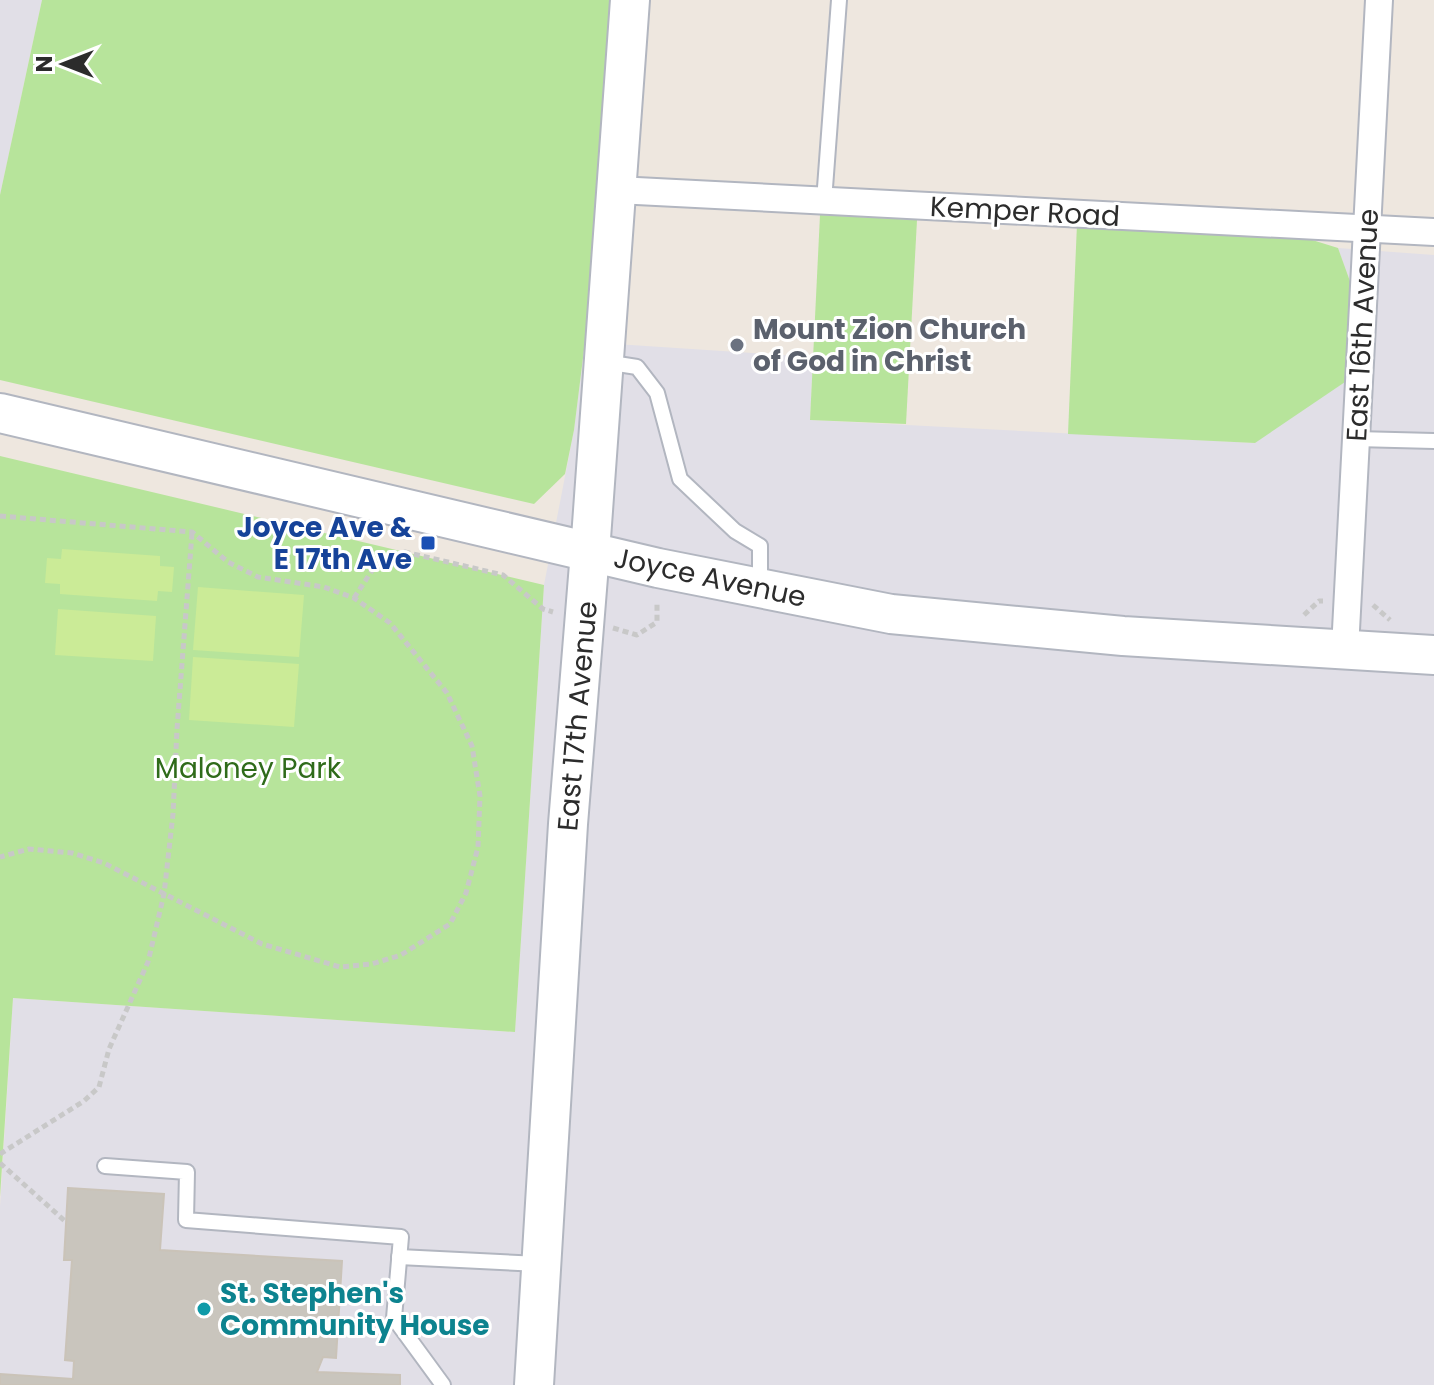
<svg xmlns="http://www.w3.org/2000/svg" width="1434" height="1385" viewBox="0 0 1434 1385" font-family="Poppins,sans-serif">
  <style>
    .industrial { fill: #e1dfe7 }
    .green { fill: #b7e49b }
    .pitch { fill: #cbeb97 }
    .building { fill: #c9c5bd; stroke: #cac3b8; stroke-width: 2 }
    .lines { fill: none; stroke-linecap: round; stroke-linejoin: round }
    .lane-casing { stroke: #b2b6c0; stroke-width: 18 }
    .street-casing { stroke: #b2b6c0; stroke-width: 30 }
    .secondary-casing { stroke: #b2b6c0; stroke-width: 42 }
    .path { stroke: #c8c8c8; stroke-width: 5; stroke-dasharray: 6 4; stroke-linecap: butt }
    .lane { stroke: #fff; stroke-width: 14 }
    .street { stroke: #fff; stroke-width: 26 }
    .secondary { stroke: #fff; stroke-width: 38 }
    .worship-dot { fill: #6b7280; stroke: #fff; stroke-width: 3 }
    .transit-dot { fill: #1a4fb4; stroke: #fff; stroke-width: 3 }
    .culture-dot { fill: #0f9aa8; stroke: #fff; stroke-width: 3 }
    .labels { text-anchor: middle; stroke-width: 6; stroke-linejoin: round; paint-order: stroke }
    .street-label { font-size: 28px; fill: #2c2c2c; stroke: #fff }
    .worship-label { font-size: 28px; font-weight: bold; fill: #5b616d; stroke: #fff; text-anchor: start }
    .transit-label { font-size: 28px; font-weight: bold; fill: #164399; stroke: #fff; text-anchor: end }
    .park-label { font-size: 28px; fill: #2f6b1a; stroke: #fff }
    .culture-label { font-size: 28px; font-weight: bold; fill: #0d838f; stroke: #fff; text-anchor: start }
  </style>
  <rect width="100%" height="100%" fill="#eee7df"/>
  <g class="industrial">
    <path d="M0,0H42L0,195Z"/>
    <path d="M1338,248L1434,255V1385H0V1207L13,998L515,1032L544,585L574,430L585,342L813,357L810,420L1255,443L1351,284Z"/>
  </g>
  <g class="green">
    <path d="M42,0H610L585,342L574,430L565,474L534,504L0,380V195Z"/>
    <path d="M820,215L917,220L906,424L810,420Z"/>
    <path d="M1077,224L1293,234L1338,248L1351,284L1345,382L1255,443L1068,434Z"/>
    <path d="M0,456L544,585L515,1032L13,998L0,1197Z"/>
  </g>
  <g class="pitch">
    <path d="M62,549L160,556V566L174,567L172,592L158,591L157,601L60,594V584L45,583L47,558L61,559Z"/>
    <path d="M198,587L304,595L299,657L193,650Z"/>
    <path d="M58,609L156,616L153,661L55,655Z"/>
    <path d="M193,657L299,664L294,727L189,720Z"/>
  </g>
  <path class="building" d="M68,1188L164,1194L160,1250L342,1261L336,1358L323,1357L317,1372L400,1375V1385H0V1374L73,1379L74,1361L65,1360L72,1260H64Z"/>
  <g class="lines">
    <defs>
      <g id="lane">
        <path d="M824,201L839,0"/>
        <path d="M605,362L637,367L657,393L680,479L735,531L760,546V585"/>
        <path d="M1356,439L1434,441"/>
        <path d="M105,1166L187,1172L186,1220L401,1237L394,1318L443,1385"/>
        <path d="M399,1257L539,1264"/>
      </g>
      <g id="street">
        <path d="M617,190L1434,232"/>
        <path d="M1345,649L1379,0"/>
      </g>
      <g id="secondary">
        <path d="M0,413L658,568L891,614L1123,636L1434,655"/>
        <path d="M534,1385L568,824L590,552L630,0"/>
      </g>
    </defs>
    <use href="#lane" class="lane-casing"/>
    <use href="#street" class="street-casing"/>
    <use href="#secondary" class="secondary-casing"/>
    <g class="path">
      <path d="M0,516L192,532L228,562L258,577L324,587L354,598L390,623L447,693L472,746L480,796L478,847L466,893L450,924L401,955L372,964L340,967L262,944L104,863L72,853L29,849L0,857"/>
      <path d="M354,598L373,569L405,552L503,575L543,609L553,612"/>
      <path d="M1373,605L1390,620"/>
      <path d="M1304,615L1319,601H1323"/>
      <path d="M613,628L637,635L657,622V601"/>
      <path d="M0,1154L84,1101L99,1087L109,1049L148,962L164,894L173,814L177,729L192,533"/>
      <path d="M0,1163L66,1222"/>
    </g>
    <use href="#lane" class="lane"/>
    <use href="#street" class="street"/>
    <use href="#secondary" class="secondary"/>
  </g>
  <circle class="worship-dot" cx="737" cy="345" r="8"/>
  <rect class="transit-dot" x="420" y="535" width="16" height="16" rx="4"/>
  <circle class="culture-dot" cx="204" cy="1309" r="8"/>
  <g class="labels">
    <g class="street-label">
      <text transform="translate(1025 211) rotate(3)" y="10">Kemper Road</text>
      <text transform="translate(1362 325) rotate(-87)" y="10">East 16th Avenue</text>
      <text transform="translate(710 577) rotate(12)" y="10">Joyce Avenue</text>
      <text transform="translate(577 716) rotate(-85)" y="10">East 17th Avenue</text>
    </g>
    <g class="worship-label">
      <text x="753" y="339">Mount Zion Church<tspan x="753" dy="32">of God in Christ</tspan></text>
    </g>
    <g class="transit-label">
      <text x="412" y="537">Joyce Ave &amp;<tspan x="412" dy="32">E 17th Ave</tspan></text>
    </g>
    <g class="park-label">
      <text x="248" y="778">Maloney Park</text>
    </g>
    <g class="culture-label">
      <text x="220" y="1303">St. Stephen's<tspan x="220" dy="32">Community House</tspan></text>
    </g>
  </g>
  <g transform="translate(64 64) rotate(270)" stroke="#ffffff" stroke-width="6" paint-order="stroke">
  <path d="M0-6L14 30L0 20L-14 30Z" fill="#2c2c2c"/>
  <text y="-12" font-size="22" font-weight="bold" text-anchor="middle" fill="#2c2c2c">N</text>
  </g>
</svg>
